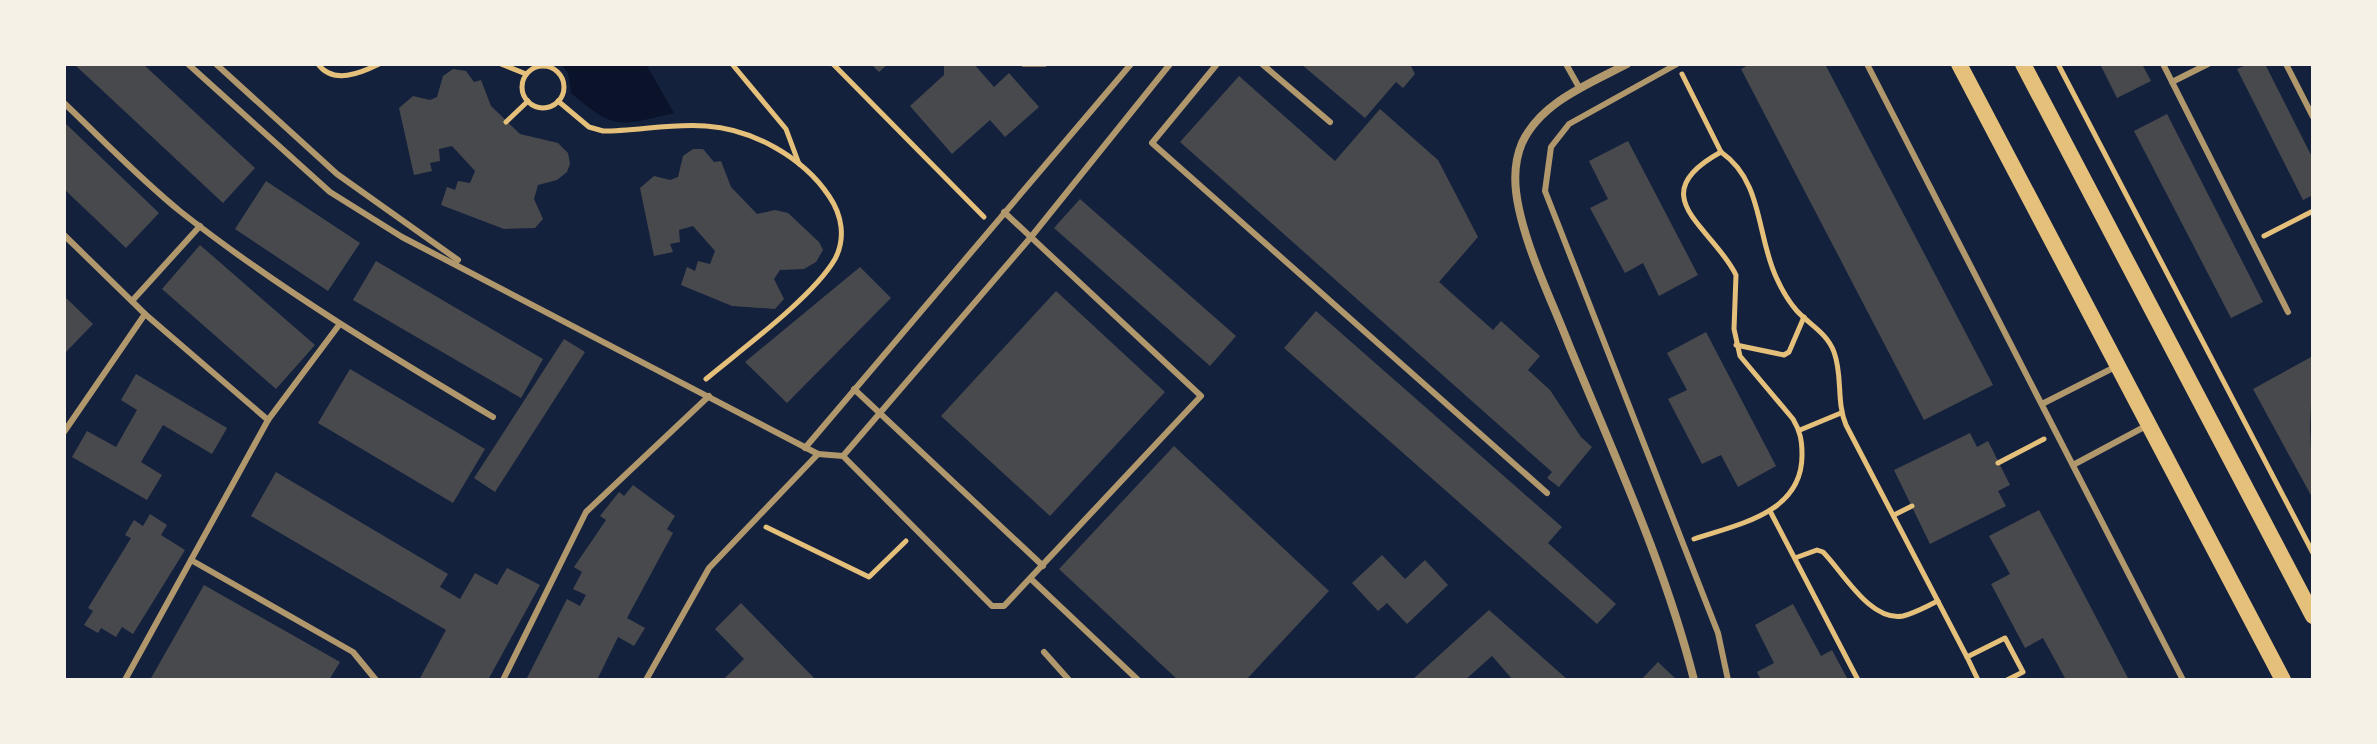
<svg xmlns="http://www.w3.org/2000/svg" width="2377" height="744" viewBox="0 0 2377 744" font-family="'Exo 2',sans-serif">
  <style>
    .water { fill: #0b132b }
    .building { fill: #48494c }
    .lines { fill: none; stroke-linecap: round; stroke-linejoin: round }
    .path { stroke: #e5c07b; stroke-width: 5 }
    .service { stroke: #b1986c; stroke-width: 6 }
    .minor { stroke: #b1986c; stroke-width: 8 }
    .secondary { stroke: #e5c07b; stroke-width: 16 }
  </style>
  <rect width="100%" height="100%" fill="#14213d"/>
  <path class="water" d="M561,64H646L674,113C620,126 615,131 571,93L568,73Z"/>
  <g class="building">
    <path d="M74,64H143L255,168L223,203Z"/>
    <path d="M871,64H888L879,72Z"/>
    <path d="M944,64H974L994,87L1009,73L1039,107L1005,137L990,120L952,154L910,106L944,75Z"/>
    <path d="M1301,64H1410L1415,74L1403,88L1396,82L1365,118Z"/>
    <path d="M1750,64H1825L1993,385L1924,420L1741,69Z"/>
    <path d="M2100,64H2142L2151,81L2117,98Z"/>
    <path d="M2248,64H2265L2313,159V195L2303,200L2237,69Z"/>
    <path d="M453,69L466,71L474,82L481,80L491,106L520,134L558,143L568,153L570,164L567,172L557,180L538,185L534,199L543,219L535,228L504,229L441,205L447,187L455,190L458,181L470,183L475,171L452,146L439,149L440,161L430,163L432,171L414,175L399,108L413,96L430,100L437,97L443,76Z"/>
    <path d="M1239,76L1335,161L1380,109L1438,160L1478,237L1439,282L1493,330L1501,321L1540,356L1528,370L1550,390L1581,437L1592,447L1559,487L1547,478L1552,472L1180,142Z"/>
    <path d="M2167,114L2263,302L2231,318L2134,131Z"/>
    <path d="M64,122L159,213L126,248L64,189Z"/>
    <path d="M1628,141L1698,275L1659,296L1643,263L1625,273L1590,208L1608,199L1589,161Z"/>
    <path d="M693,149H703L714,162L721,161L731,187L757,214L775,210L788,213L819,242L823,250L816,262L804,269L780,270L774,279L784,299L775,309L732,306L681,285L687,267L695,271L698,261L710,264L715,251L693,226L679,230L680,242L670,244L673,252L654,256L640,188L654,176L670,180L678,177L683,156Z"/>
    <path d="M266,181L360,243L328,291L235,229Z"/>
    <path d="M1080,199L1236,336L1210,366L1054,228Z"/>
    <path d="M200,245L315,345L276,389L162,289Z"/>
    <path d="M376,261L543,359L521,398L353,300Z"/>
    <path d="M860,267L891,298L787,403L745,362Z"/>
    <path d="M1056,291L1165,392L1050,516L941,416Z"/>
    <path d="M64,296L93,324L64,354Z"/>
    <path d="M1316,311L1562,527L1548,543L1616,604L1597,624L1284,348Z"/>
    <path d="M1706,332L1776,466L1738,487L1721,455L1702,464L1668,399L1687,390L1667,353Z"/>
    <path d="M564,339L585,352L495,492L474,478Z"/>
    <path d="M2313,356L2310,427L2313,499L2253,389Z"/>
    <path d="M350,369L485,449L453,503L318,423Z"/>
    <path d="M136,374L227,428L212,454L163,425L141,462L162,475L147,500L72,457L87,431L116,447L137,410L121,400Z"/>
    <path d="M1970,433L1977,447L1988,441L2010,485L1998,491L2006,506L1930,544L1894,470Z"/>
    <path d="M1174,446L1329,591L1246,680H1178L1059,569Z"/>
    <path d="M276,472L448,574L440,587L460,599L475,573L497,585L507,568L540,585L488,680H419L446,630L251,516Z"/>
    <path d="M633,485L675,516L667,529L673,533L627,618L645,628L634,646L618,637L597,680H526L567,599L580,606L586,595L573,589L582,572L574,567L606,520L600,516L619,492L624,496Z"/>
    <path d="M2039,510L2067,562L2129,680H2066L2043,638L2025,648L1991,584L2010,574L1989,536Z"/>
    <path d="M150,514L167,525L161,535L185,550L133,634L122,627L116,637L101,628L98,633L84,625L93,611L88,608L131,538L125,535L134,520L143,526Z"/>
    <path d="M1382,555L1405,579L1425,560L1448,585L1407,624L1387,603L1378,611L1352,583Z"/>
    <path d="M204,585L340,662L329,680H150Z"/>
    <path d="M741,603L816,680H723L744,659L715,629Z"/>
    <path d="M1793,604L1821,656L1832,650L1848,680H1761L1757,672L1774,663L1755,625Z"/>
    <path d="M1489,610L1568,680H1513L1492,656L1465,680H1412Z"/>
    <path d="M1658,662L1677,680H1641Z"/>
  </g>
  <g class="lines">
    <g class="path">
      <path d="M318,64C333,85 361,73 379,64"/>
      <path d="M501,64L526,74"/>
      <path d="M732,64L786,129L799,164"/>
      <path d="M833,64L984,217"/>
      <path d="M1023,64H1045"/>
      <path d="M2058,64L2313,553"/>
      <circle cx="543" cy="87" r="21"/>
      <path d="M1682,74L1721,152C1764,182 1756,236 1777,279C1782,290 1789,302 1797,311C1810,325 1827,333 1834,352C1843,376 1836,401 1846,425L1967,657"/>
      <path d="M558,101L589,127L603,131C637,131 672,123 706,126C752,129 803,157 829,196C842,215 846,238 835,259C813,297 742,349 706,379"/>
      <path d="M506,122L528,101"/>
      <path d="M2264,236L2313,211"/>
      <path d="M1736,345L1784,355L1789,352L1804,317"/>
      <path d="M1800,430L1841,413"/>
      <path d="M1998,463L2044,439"/>
      <path d="M1770,511L1858,680"/>
      <path d="M1894,515L1912,506"/>
      <path d="M766,527L869,577L906,541"/>
      <path d="M1694,539C1739,524 1803,513 1802,454C1802,440 1800,431 1793,419L1740,356L1734,329L1736,275C1712,226 1640,196 1721,152"/>
      <path d="M1795,558L1817,550L1823,552C1843,572 1870,622 1903,616C1915,613 1927,606 1938,601"/>
      <path d="M1978,680L1967,657L2005,638L2023,672L2007,680"/>
    </g>
    <g class="service">
      <path d="M188,64L330,192L402,237L818,454L843,456L992,606H1004L1201,396L1004,212"/>
      <path d="M216,64L337,174L458,260"/>
      <path d="M1217,64L1152,143L1547,493"/>
      <path d="M1262,64L1330,122"/>
      <path d="M1566,64L1580,89"/>
      <path d="M1677,64L1569,124L1551,147L1545,191L1718,633L1728,680"/>
      <path d="M1867,64L2183,680"/>
      <path d="M2163,64L2288,312"/>
      <path d="M2286,64L2313,117"/>
      <path d="M2172,82L2208,64"/>
      <path d="M64,103C102,139 140,179 181,212C279,289 386,353 493,417"/>
      <path d="M64,235L145,314L268,420"/>
      <path d="M132,301L200,226"/>
      <path d="M854,389L1043,566"/>
      <path d="M2042,404L2115,367"/>
      <path d="M64,432L145,314"/>
      <path d="M805,448L1131,64"/>
      <path d="M843,456L1031,237L1170,64"/>
      <path d="M2073,465L2146,426"/>
      <path d="M191,560L353,652L376,680"/>
      <path d="M1031,579L1138,680"/>
      <path d="M1044,652L1069,680"/>
      <path d="M125,680L268,420L339,325"/>
      <path d="M503,680L586,512L709,396"/>
      <path d="M646,680L709,568L818,454"/>
    </g>
    <path class="minor" d="M1627,64C1589,84 1541,102 1522,143C1513,164 1514,187 1519,209C1529,255 1552,301 1569,345C1614,455 1665,565 1694,680"/>
    <g class="secondary">
      <path d="M1959,64L2283,680"/>
      <path d="M2023,64L2313,616"/>
    </g>
  </g>
  <rect width="2377" height="744" fill="none" stroke="#f6f1e7" stroke-width="132"/>
</svg>
